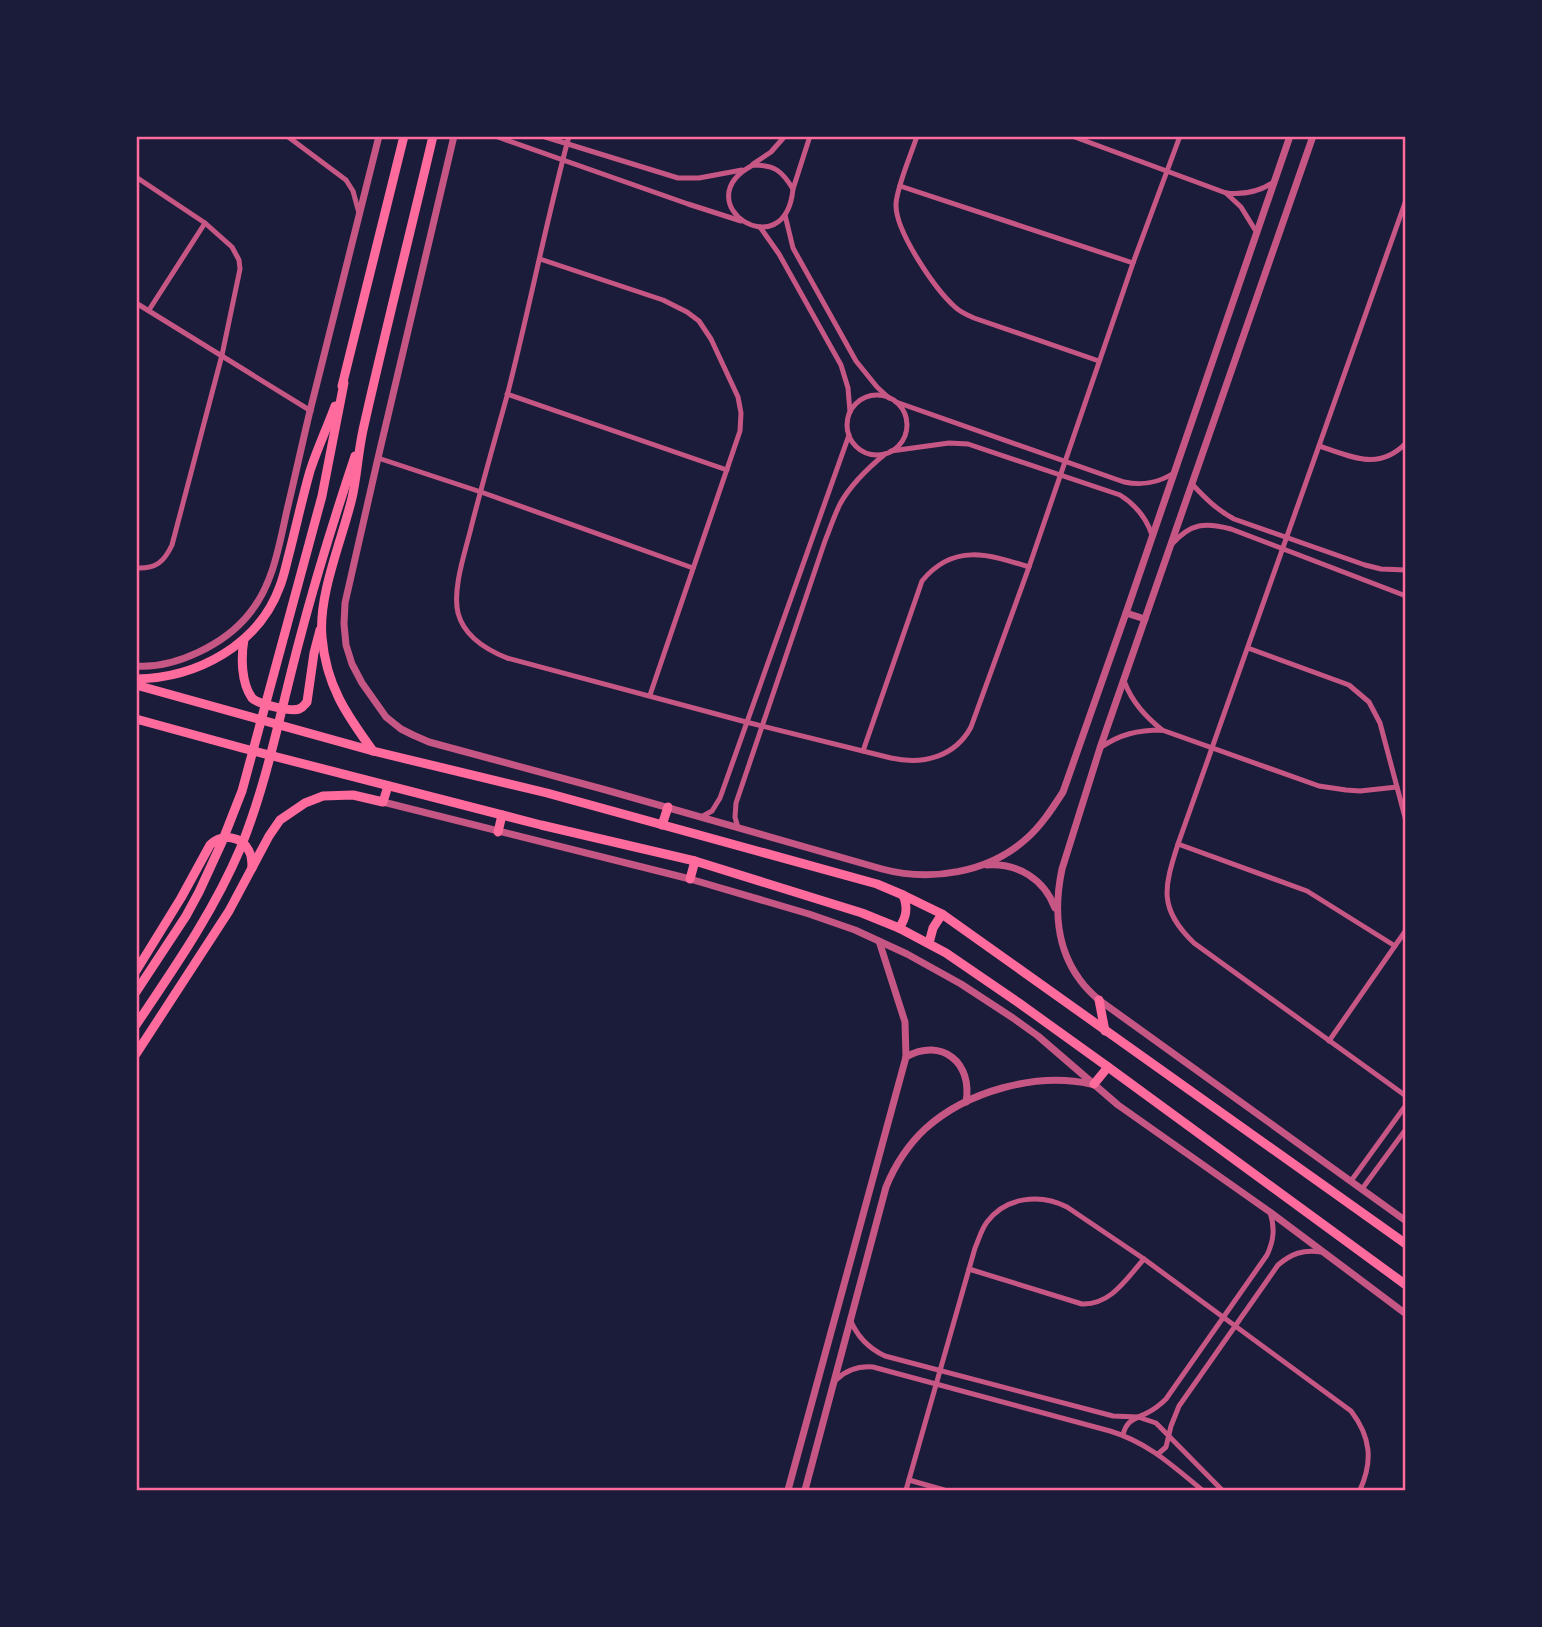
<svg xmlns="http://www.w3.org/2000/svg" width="1542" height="1627" viewBox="0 0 1542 1627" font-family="'PT Sans',sans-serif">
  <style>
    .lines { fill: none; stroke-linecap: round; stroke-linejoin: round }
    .minor { stroke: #c65784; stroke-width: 5 }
    .tertiary { stroke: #c65784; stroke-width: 7 }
    .primary { stroke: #ff6b9d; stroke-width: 9 }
    .neatline { fill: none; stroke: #ff6b9d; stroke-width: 2.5 }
  </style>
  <rect width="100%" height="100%" fill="#1b1b3a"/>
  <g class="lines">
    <g class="minor">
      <path d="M287,136L346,180L353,191L359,213"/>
      <path d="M495,136L688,204L741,221"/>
      <path d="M542,136L678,178H699L742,170"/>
      <path d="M569,136C546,222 529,310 507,396C495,439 483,481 472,524C466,550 452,588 458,613C464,636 487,650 507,658L746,722L891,758C923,765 955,757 971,727L1029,567L1133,263L1180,136"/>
      <path d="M917,136C911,155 897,186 896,204C895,231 935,289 955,307C960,312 967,315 974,318L1099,361"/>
      <path d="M1072,136L1226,193C1244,195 1259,192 1274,182"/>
      <path d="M753,164L771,152L785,136"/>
      <path d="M753,165C775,165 782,171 793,189C785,270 683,202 753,165Z"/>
      <path d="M136,177L205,223L232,247L239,260L240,269L222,355L172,545C164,562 156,569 136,568"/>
      <path d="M900,186L1133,263"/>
      <path d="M793,189L810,136"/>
      <path d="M1226,193L1241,207L1257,233"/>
      <path d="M1406,200L1178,844C1164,888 1158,908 1194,943L1406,1096"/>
      <path d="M785,215L793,248L856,361L877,387L889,398"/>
      <path d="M760,227L779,254L841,365L848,388L850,412"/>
      <path d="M540,259L663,300L687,312L699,321L711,339L738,397L741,413L740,431L650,695"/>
      <path d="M136,303L311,411"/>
      <path d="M149,310L205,223"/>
      <path d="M507,394L727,470"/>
      <circle cx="877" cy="425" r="30"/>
      <path d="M896,402L1124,482C1143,486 1158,483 1174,473"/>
      <path d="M1319,446C1351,456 1378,472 1406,443"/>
      <path d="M891,451L949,443L968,444L1120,495C1136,505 1146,517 1152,535"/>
      <path d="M378,458L481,492L693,568"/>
      <path d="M1192,484C1205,498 1217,510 1234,519L1365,565L1381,569L1406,570"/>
      <path d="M1172,544C1191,523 1205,522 1231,529L1406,596"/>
      <path d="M1248,648L1349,685L1369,702L1380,723L1406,821"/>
      <path d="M1124,681C1132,702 1145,716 1162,730"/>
      <path d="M1100,748C1120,734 1138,730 1162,730L1319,786L1346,790L1360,791L1397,787"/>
      <path d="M863,751L922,581C953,543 988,554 1029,567"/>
      <path d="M701,817L712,811L720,798L849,435"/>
      <path d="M738,828L735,817L736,803L825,541C830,529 834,516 840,504C851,484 868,468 885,454"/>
      <path d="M1178,844L1307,891L1395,946"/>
      <path d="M1329,1041L1406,930"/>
      <path d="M1351,1181L1406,1105"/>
      <path d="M1362,1189L1406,1129"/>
      <path d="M969,1269L1082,1304C1111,1305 1126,1279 1144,1259"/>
      <path d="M850,1319C857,1337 868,1348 885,1356L1113,1416L1138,1417L1156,1423L1222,1490"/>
      <path d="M836,1380C846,1370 858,1366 873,1367L1110,1431C1147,1442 1173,1466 1202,1490"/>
      <path d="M1123,1435C1126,1420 1135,1419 1147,1413C1155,1409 1160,1405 1166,1399L1267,1255C1274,1240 1275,1228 1270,1212"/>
      <path d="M1158,1454L1166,1447L1171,1426L1179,1406L1278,1265C1291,1254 1303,1249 1321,1252"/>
      <path d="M909,1480L944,1490"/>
      <path d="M906,1490L975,1248C979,1239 981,1230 987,1222C1006,1197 1040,1193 1067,1207L1144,1259L1351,1411C1371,1437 1373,1461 1360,1490"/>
    </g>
    <g class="tertiary">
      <path d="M454,136L378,458L345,603L344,624L346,645L352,664L362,683L386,717L401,729L413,735L429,742L606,790L882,869C930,882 988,873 1026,839C1041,826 1052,809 1063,792L1126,613L1290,136"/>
      <path d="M1313,136L1100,748L1062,869C1054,907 1056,948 1080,980C1085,987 1092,994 1099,1000L1406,1221"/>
      <path d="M1126,613L1145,619"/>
      <path d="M136,666C175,669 225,644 249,614C273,585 279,546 287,510C295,477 302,444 310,411C333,320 356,228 379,136"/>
      <path d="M383,802L690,879L809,914L855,930L907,954L961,984L1013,1018L1038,1036L1118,1105L1270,1212L1406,1314"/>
      <path d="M987,865C1018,863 1044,879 1055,908"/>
      <path d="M906,1057C942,1037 973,1063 966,1102"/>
      <path d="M788,1490L906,1057L905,1022L879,941"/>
      <path d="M805,1490L886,1187C895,1165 908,1145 925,1129C967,1091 1036,1072 1091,1084"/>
    </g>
    <g class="primary">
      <path d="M342,386L404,136"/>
      <path d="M244,639C241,657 241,683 252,698C257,704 292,712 299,709C304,707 304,705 307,702L314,653L320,630"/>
      <path d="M136,679C197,678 259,645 280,586C284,576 286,565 289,554C296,527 302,499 310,471C317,449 327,428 335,406"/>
      <path d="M136,685L373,751L547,793L877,884L903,895L942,914L1406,1244"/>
      <path d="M136,719L242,748L541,825L695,861L862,913L899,928L946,953L1019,1003L1108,1067L1406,1285"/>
      <path d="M373,751C346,714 326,685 322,637C318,595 342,540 352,498C357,476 358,453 363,430C385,332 410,234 433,136"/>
      <path d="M662,825L668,807"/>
      <path d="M498,832L502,815"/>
      <path d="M690,879L695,861"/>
      <path d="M899,928C907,917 908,907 903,895"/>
      <path d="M929,943L933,928L942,914"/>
      <path d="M136,971L181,898L210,845C222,833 242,836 249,851C252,856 252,862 252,868"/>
      <path d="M136,992L186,916L199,892L222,842L242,791L322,496L344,383"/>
      <path d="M1099,1000L1105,1031"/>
      <path d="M136,1025C175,967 214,911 241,847C268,780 281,708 300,638C316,577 335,516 355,456"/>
      <path d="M136,1054L229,911L269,836L280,820L305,803L323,796L353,795L383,802L388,786"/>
      <path d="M1094,1084L1108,1067"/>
    </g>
  </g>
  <rect width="1542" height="1627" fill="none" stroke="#1b1b3a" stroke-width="276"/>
  <rect x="138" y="138" width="1266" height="1351" class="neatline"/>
</svg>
